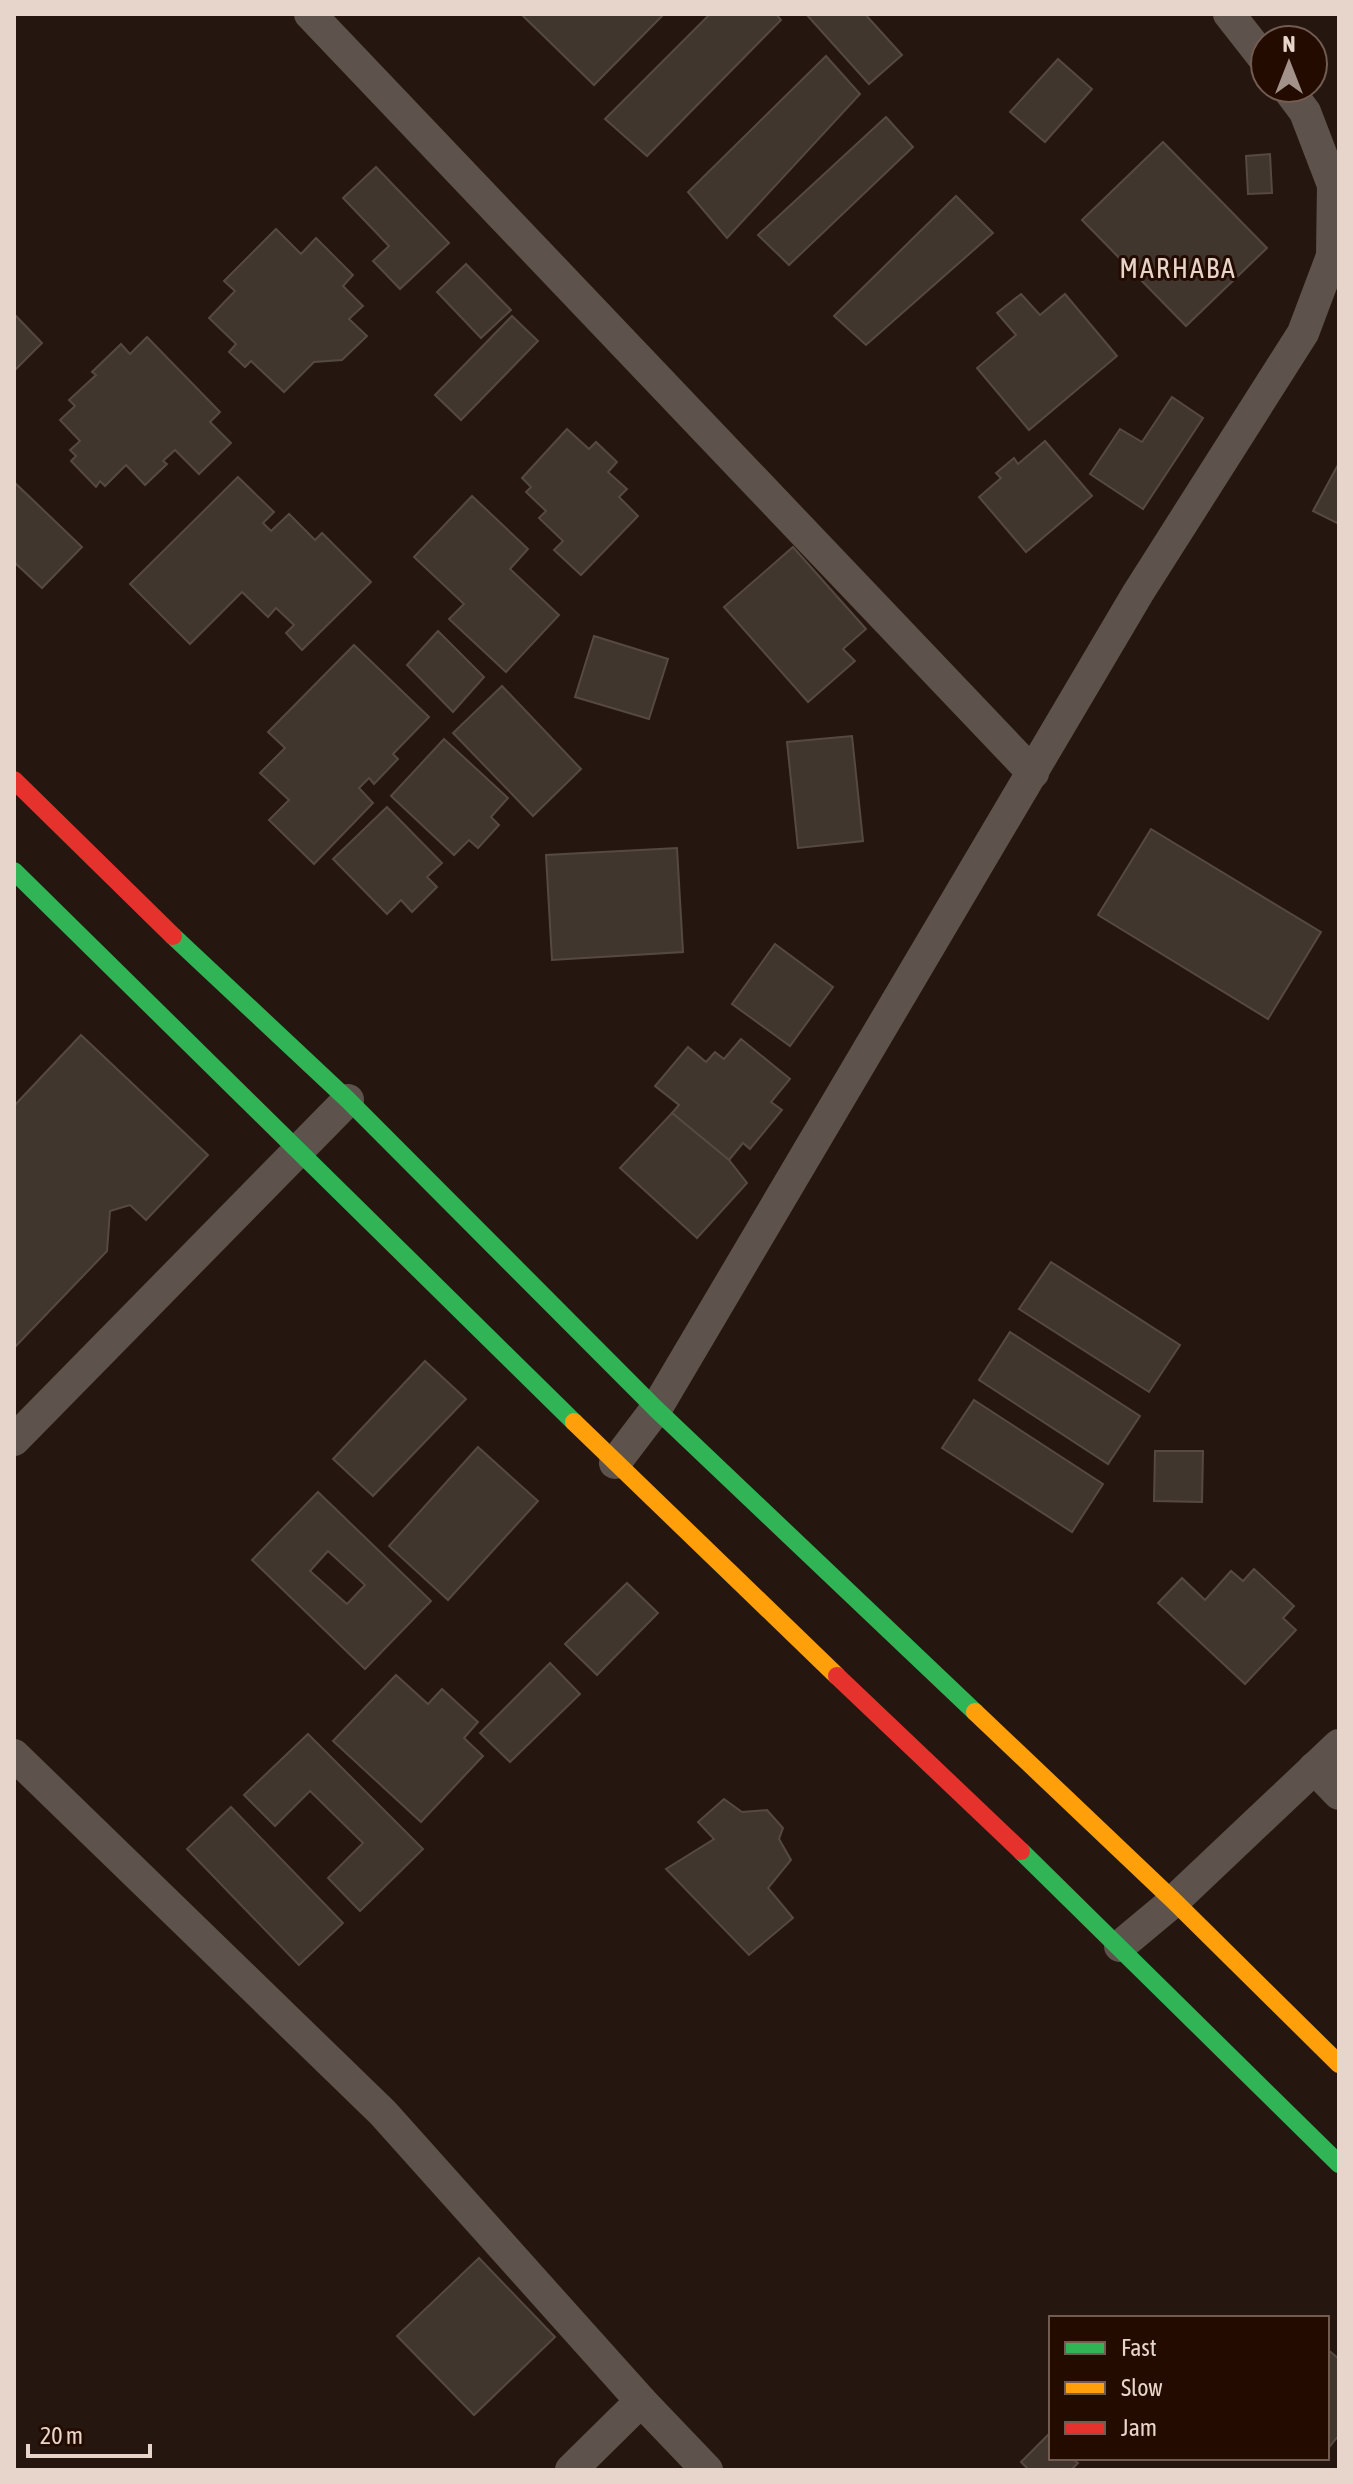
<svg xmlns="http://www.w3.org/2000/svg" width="1353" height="2484" viewBox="0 0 1353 2484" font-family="'Asap Condensed',sans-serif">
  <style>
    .building { fill: #41362e; stroke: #554941; stroke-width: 2; fill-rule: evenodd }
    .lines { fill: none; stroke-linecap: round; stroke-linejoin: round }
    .street { stroke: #5e524c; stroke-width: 32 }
    .fast { stroke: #30b455; stroke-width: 18 }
    .slow { stroke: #ff9f0a; stroke-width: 18 }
    .jam { stroke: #e5322d; stroke-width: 18 }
    .labels { text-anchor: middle; stroke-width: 6; stroke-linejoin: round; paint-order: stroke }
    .neighbourhood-label { font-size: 28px; letter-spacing: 2px; fill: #e7d5cb; stroke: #240b00 }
  </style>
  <rect width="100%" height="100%" fill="#25170f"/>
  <g class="building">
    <path d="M521,14H664L594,85Z"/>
    <path d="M710,14H776L781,20L647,156L605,119Z"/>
    <path d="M806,14H865L902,55L869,84Z"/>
    <path d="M826,56L860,94L727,238L688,192Z"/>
    <path d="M1058,59L1092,89L1045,142L1010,112Z"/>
    <path d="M886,117L913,147L789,265L758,235Z"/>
    <path d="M1163,142L1267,248L1186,326L1082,220Z"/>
    <path d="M1270,154L1272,193L1248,194L1246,156Z"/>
    <path d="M376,167L449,243L400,289L373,261L389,246L343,198Z"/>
    <path d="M956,196L993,233L866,345L834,316Z"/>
    <path d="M276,229L301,254L316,238L353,275L343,286L363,306L349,319L367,336L342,360L314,362L284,392L251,361L245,367L229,352L236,344L209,318L235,291L224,281Z"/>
    <path d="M466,264L511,310L481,338L437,292Z"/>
    <path d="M1021,294L1040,315L1065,294L1117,356L1029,430L977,368L1016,335L997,313Z"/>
    <path d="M16,316L42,343L14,371V319Z"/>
    <path d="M512,316L538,341L461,420L435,395Z"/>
    <path d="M147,337L220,412L210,422L231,443L199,474L175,450L163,461L167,464L145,485L126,465L105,486L100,481L96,487L71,461L76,456L70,450L80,441L60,420L75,406L69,400L96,375L92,372L121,344L130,354Z"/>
    <path d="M1172,397L1203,418L1143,509L1090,474L1120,429L1142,442Z"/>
    <path d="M567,429L589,449L596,442L617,462L608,472L627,489L619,497L638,516L581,575L554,550L563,541L539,518L546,511L526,492L531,487L522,478Z"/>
    <path d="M1045,441L1092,496L1026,552L979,497L1001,478L996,473L1014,458L1018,464Z"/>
    <path d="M1339,463V524L1313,511Z"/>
    <path d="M238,477L274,512L263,523L271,531L289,514L315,540L322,533L371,582L302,650L286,633L294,625L276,608L268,617L242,592L190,644L130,584Z"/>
    <path d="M14,482L82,547L42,588L14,562Z"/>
    <path d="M472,496L528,549L510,569L559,615L506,672L449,619L464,604L414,557Z"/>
    <path d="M793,547L866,629L843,649L855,661L808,702L724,607Z"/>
    <path d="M438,631L484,677L453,712L407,665Z"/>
    <path d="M594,636L668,659L649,719L575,697Z"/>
    <path d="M354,645L429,717L393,754L398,759L374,784L369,778L359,788L373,803L314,864L269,820L289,800L260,773L285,748L268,732Z"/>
    <path d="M502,686L581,769L533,816L453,733Z"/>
    <path d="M852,736L863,841L798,848L787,742Z"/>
    <path d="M444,739L508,798L491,817L499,825L478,848L469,840L454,855L391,796Z"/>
    <path d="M387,807L442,863L427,877L437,887L412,912L401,900L387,914L333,859Z"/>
    <path d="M1151,829L1321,932L1268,1019L1098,915Z"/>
    <path d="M677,848L683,952L552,960L546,855Z"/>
    <path d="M775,944L833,987L790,1046L732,1004Z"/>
    <path d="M81,1035L208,1155L146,1220L130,1205L110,1211L107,1251L14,1348V1106Z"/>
    <path d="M741,1039L790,1079L771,1102L782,1110L750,1149L743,1143L729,1160L672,1113L679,1105L655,1086L688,1047L706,1062L715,1052L724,1059Z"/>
    <path d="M672,1113L729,1160L747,1183L697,1238L620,1168Z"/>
    <path d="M1051,1262L1180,1345L1149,1392L1019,1309Z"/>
    <path d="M1010,1332L1140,1416L1108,1464L979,1380Z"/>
    <path d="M425,1361L466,1399L373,1496L333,1459Z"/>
    <path d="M974,1400L1103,1484L1072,1532L942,1448Z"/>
    <path d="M478,1447L538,1501L448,1600L389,1546Z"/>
    <path d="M1155,1451H1203L1202,1502L1154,1501Z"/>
    <path d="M318,1492L431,1601L365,1669L252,1560ZM328,1551L365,1585L347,1604L310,1571Z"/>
    <path d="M1254,1569L1294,1606L1283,1618L1296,1630L1245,1684L1158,1603L1182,1578L1205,1600L1231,1571L1243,1581Z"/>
    <path d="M627,1583L658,1613L597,1675L565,1644Z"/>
    <path d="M550,1663L580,1694L510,1762L480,1733Z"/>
    <path d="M396,1675L428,1704L442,1689L478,1722L464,1738L483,1756L421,1822L333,1741Z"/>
    <path d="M308,1734L423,1849L360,1911L328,1878L363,1843L310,1791L275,1826L244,1795Z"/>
    <path d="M724,1799L742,1812L767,1810L783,1828L779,1839L791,1860L768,1888L793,1918L749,1955L666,1869L714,1839L698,1822Z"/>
    <path d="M231,1807L343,1923L299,1965L187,1849Z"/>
    <path d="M479,2258L555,2337L474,2415L397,2336Z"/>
    <path d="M1327,2349L1339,2359V2435L1327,2450Z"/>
    <path d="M1048,2435L1051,2438V2458H1072L1078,2463L1071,2470H1027L1028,2469L1021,2462Z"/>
  </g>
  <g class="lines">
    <g class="street">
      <path d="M310,14L1033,773"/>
      <path d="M1229,14L1265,60"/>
      <path d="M14,1440L348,1100"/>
      <path d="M615,1463L656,1409L1138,593L1303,333L1332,256L1333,185L1305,112L1287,88"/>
      <path d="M14,1755L383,2113L641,2401"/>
      <path d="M1314,1768L1339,1794"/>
      <path d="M1120,1946L1174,1901L1339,1745"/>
      <path d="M571,2470L641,2401L707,2470"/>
    </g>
    <g class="fast">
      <path d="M14,871L574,1422"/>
      <path d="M173,936L348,1100L656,1409L975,1712"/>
      <path d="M1021,1851L1339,2164"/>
    </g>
    <g class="slow">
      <path d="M574,1422L837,1676"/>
      <path d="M975,1712L1174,1901L1339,2064"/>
    </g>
    <g class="jam">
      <path d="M14,780L173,936"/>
      <path d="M837,1676L1021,1851"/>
    </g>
  </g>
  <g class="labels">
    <g class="neighbourhood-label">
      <text x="1178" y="278">MARHABA</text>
    </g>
  </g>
  <rect width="1353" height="2484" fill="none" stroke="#e7d5cb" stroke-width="32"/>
  <rect x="1049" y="2316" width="280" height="144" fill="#240b00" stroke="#725c51" stroke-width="2"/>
  <rect x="1065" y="2342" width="40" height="12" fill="#30b455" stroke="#725c51" stroke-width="2"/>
  <text x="1121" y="2356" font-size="24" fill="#e7d5cb">Fast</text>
  <rect x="1065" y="2382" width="40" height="12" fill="#ff9f0a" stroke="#725c51" stroke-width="2"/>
  <text x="1121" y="2396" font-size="24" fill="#e7d5cb">Slow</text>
  <rect x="1065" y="2422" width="40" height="12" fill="#e5322d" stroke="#725c51" stroke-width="2"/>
  <text x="1121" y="2436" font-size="24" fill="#e7d5cb">Jam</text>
  <g transform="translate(1289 64)"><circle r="38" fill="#240b00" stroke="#725c51" stroke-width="2"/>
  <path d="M0-6L14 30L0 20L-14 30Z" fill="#a39289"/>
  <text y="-12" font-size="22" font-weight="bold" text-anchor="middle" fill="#e7d5cb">N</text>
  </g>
  <path d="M28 2444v12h122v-12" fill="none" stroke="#e7d5cb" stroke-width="4"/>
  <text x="40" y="2444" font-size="24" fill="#e7d5cb" stroke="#240b00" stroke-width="6" paint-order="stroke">20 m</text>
</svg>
